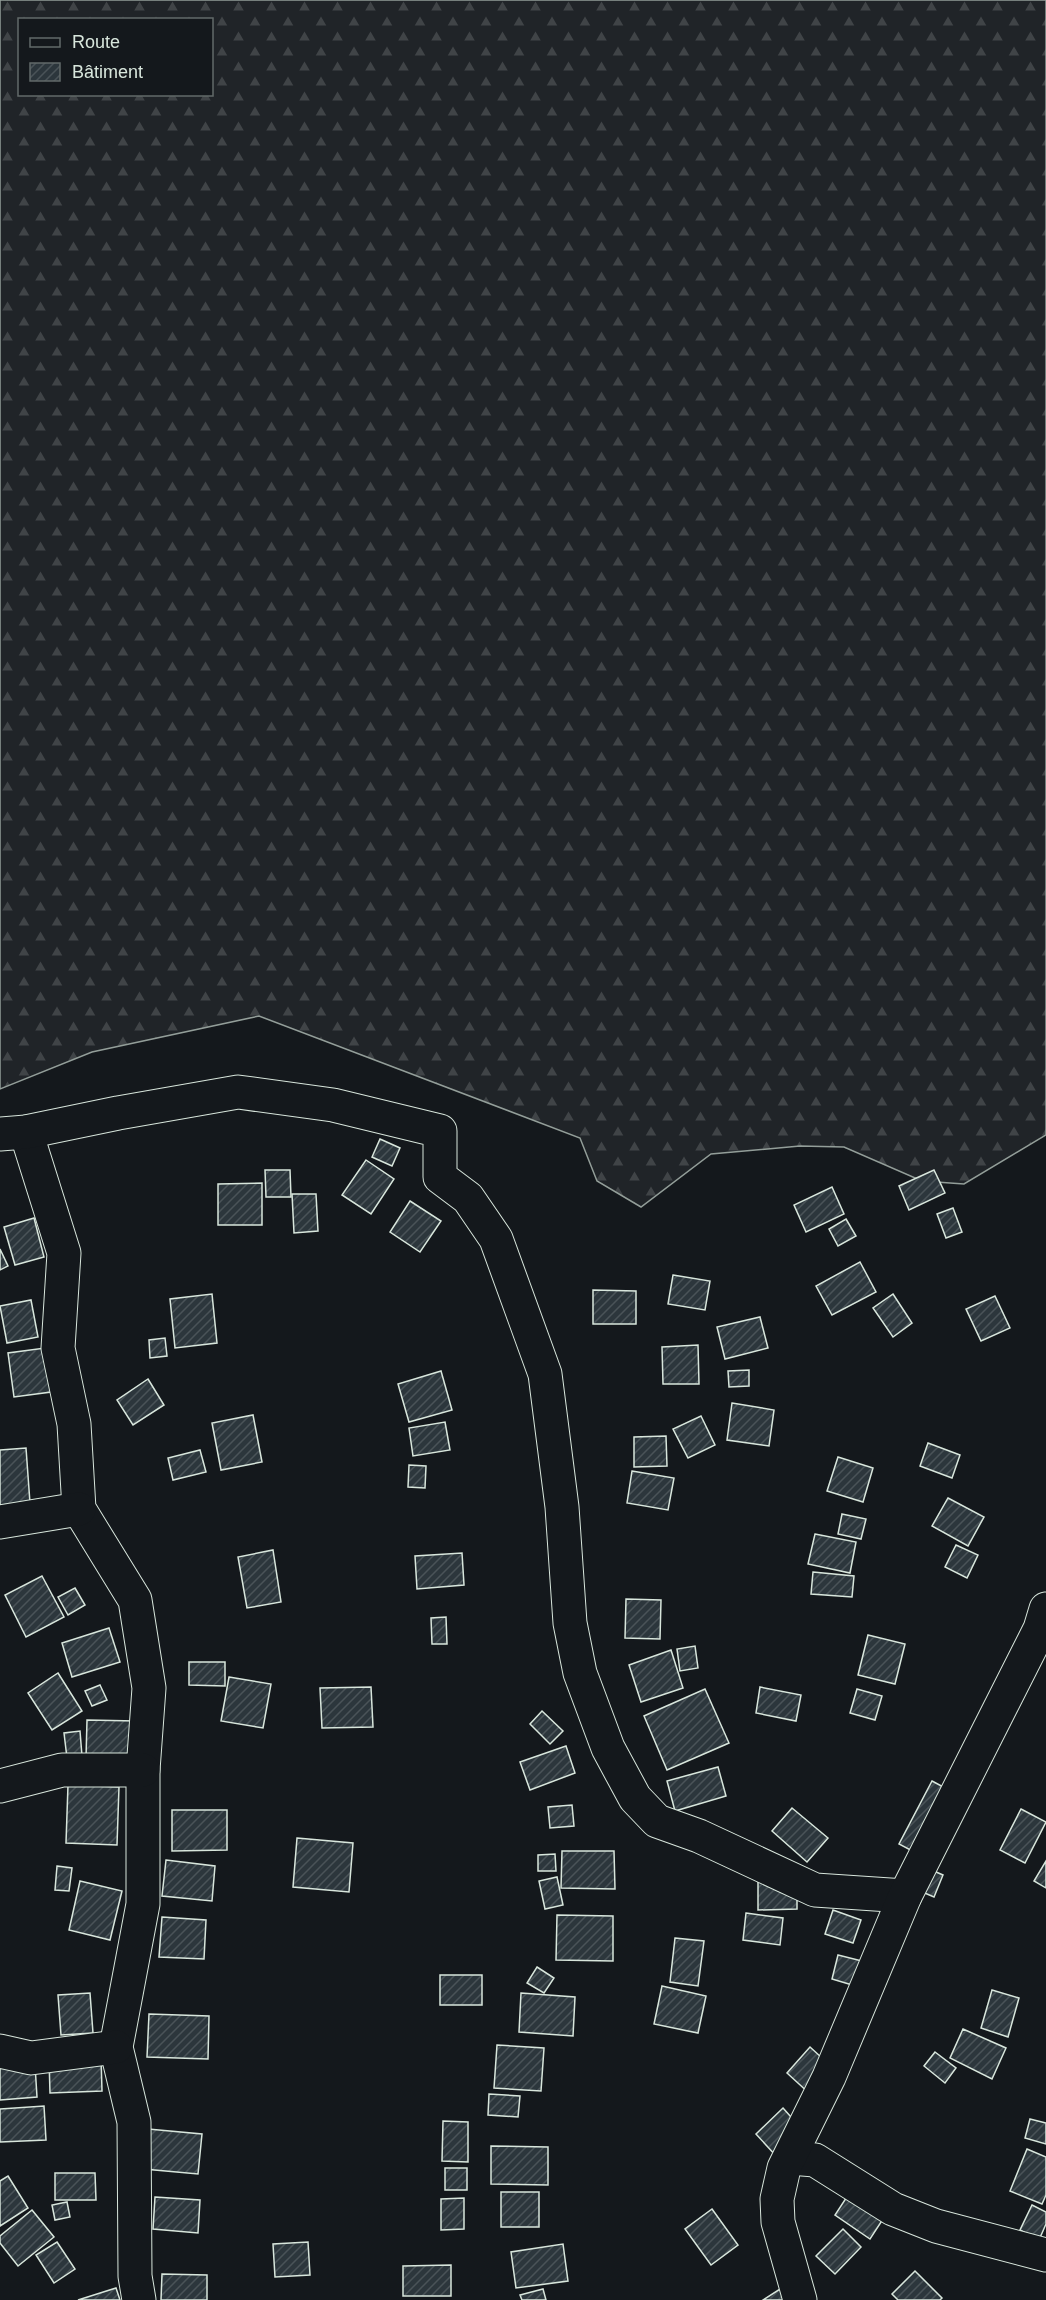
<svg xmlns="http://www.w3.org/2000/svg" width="1046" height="2300" viewBox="0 0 1046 2300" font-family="Helvetica,sans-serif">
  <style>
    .forest { fill: url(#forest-firs); stroke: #939e99; stroke-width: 1.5; fill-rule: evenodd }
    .building { fill: url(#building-hatch); stroke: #d8e6dc; stroke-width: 1.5 }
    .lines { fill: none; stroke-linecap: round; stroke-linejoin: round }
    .minor-casing { stroke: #d8e6dc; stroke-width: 35 }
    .minor { stroke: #14181c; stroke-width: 33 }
  </style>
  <defs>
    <pattern id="forest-firs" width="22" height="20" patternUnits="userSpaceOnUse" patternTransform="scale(1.5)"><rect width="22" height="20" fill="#202428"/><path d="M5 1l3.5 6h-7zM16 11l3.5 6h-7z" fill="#404447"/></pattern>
    <pattern id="building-hatch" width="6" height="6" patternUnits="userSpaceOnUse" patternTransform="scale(1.5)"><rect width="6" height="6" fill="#2c363c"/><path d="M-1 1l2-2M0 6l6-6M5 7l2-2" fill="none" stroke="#4a5358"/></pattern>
  </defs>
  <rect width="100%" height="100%" fill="#14181c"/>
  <path class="forest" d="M0,0H1046V1135L964,1184L922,1181L844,1147L800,1146L711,1154L641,1207L597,1181L580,1138L259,1016L92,1052L0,1089ZM20,20H212V94H20Z"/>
  <g class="building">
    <path d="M380,1139L400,1148L392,1166L372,1157Z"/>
    <path d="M366,1160L394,1179L371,1214L342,1195Z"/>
    <path d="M265,1170H290L291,1197H266Z"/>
    <path d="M934,1170L945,1193L909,1210L899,1186Z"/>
    <path d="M262,1183V1225H218V1184Z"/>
    <path d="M832,1187L844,1214L806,1232L794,1205Z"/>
    <path d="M292,1194H316L318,1231L294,1233Z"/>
    <path d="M410,1201L441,1221L420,1252L390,1232Z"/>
    <path d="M953,1208L962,1232L946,1238L937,1214Z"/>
    <path d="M34,1218L44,1257L15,1265L4,1227Z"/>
    <path d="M846,1219L856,1236L838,1246L829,1229Z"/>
    <path d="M0,1249L8,1266L0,1270Z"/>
    <path d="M860,1262L876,1292L832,1315L816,1286Z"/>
    <path d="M673,1275L710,1281L705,1310L668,1304Z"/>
    <path d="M593,1290L636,1291V1324H593Z"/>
    <path d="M212,1294L217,1343L175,1348L170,1299Z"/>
    <path d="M893,1294L912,1323L893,1337L873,1308Z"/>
    <path d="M995,1296L1010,1328L981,1341L966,1309Z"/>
    <path d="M31,1300L38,1337L7,1343L0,1306Z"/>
    <path d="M760,1317L768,1348L725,1359L717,1327Z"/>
    <path d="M165,1338L167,1356L150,1358L149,1340Z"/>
    <path d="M698,1345L699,1384H663L662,1347Z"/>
    <path d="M45,1348L51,1392L14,1397L8,1353Z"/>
    <path d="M749,1370V1386L729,1387L728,1371Z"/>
    <path d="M441,1371L452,1410L409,1422L398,1384Z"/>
    <path d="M148,1379L164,1405L133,1425L117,1400Z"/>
    <path d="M732,1403L774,1410L769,1446L727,1440Z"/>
    <path d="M253,1415L262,1462L221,1470L212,1423Z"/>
    <path d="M701,1416L715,1445L688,1458L673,1429Z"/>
    <path d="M445,1422L450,1450L413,1456L409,1428Z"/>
    <path d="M666,1436L667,1466L634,1467V1437Z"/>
    <path d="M928,1443L960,1455L952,1478L920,1466Z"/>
    <path d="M26,1448L30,1503L0,1505V1450Z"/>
    <path d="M200,1450L206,1472L173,1480L168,1458Z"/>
    <path d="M838,1457L873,1468L863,1502L827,1491Z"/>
    <path d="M409,1465L426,1466L425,1488L408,1487Z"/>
    <path d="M632,1471L674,1478L668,1510L627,1503Z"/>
    <path d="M948,1498L984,1517L968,1546L932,1526Z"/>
    <path d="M842,1514L866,1519L861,1539L838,1534Z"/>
    <path d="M815,1534L856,1542L850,1573L808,1564Z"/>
    <path d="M956,1545L978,1555L967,1578L945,1567Z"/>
    <path d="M273,1550L281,1602L247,1608L238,1557Z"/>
    <path d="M462,1553L464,1585L417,1589L415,1556Z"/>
    <path d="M813,1572L854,1576L852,1597L811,1594Z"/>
    <path d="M42,1576L64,1617L26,1637L5,1595Z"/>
    <path d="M75,1588L85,1605L68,1615L58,1597Z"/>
    <path d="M626,1599L661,1600L660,1639L625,1638Z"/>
    <path d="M446,1617L447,1644H432L431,1618Z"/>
    <path d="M109,1628L120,1662L72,1677L62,1643Z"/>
    <path d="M868,1635L905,1644L895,1684L858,1675Z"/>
    <path d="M695,1646L698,1668L680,1671L677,1649Z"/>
    <path d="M671,1650L683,1688L641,1702L629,1665Z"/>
    <path d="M189,1662H225V1686L189,1685Z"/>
    <path d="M58,1673L82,1711L52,1730L28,1693Z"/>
    <path d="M229,1677L271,1684L263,1728L221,1721Z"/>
    <path d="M100,1685L107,1700L92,1706L85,1691Z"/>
    <path d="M371,1687L373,1727L322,1728L320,1688Z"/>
    <path d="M760,1687L801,1695L796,1721L756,1713Z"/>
    <path d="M705,1689L729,1743L667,1770L644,1716Z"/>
    <path d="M857,1689L882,1696L875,1720L850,1713Z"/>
    <path d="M542,1711L563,1731L550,1744L530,1724Z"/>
    <path d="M87,1720L136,1721L135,1760L86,1758Z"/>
    <path d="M80,1731L82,1756L67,1758L64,1733Z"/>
    <path d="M566,1746L575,1773L530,1790L520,1762Z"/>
    <path d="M718,1767L726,1796L675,1811L667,1781Z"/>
    <path d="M932,1781L968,1800L935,1863L899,1844Z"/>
    <path d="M68,1785L119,1787L117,1845L66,1843Z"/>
    <path d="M572,1805L574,1826L550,1828L548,1807Z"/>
    <path d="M792,1808L828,1838L807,1862L772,1831Z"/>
    <path d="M1021,1809L1046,1822L1025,1863L1000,1850Z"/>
    <path d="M172,1810H227V1850L172,1851Z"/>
    <path d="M297,1838L353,1843L349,1892L293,1887Z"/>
    <path d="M562,1851H614L615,1889L561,1888Z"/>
    <path d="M555,1854L556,1871H538V1855Z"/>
    <path d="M166,1860L215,1866L212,1901L162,1896Z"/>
    <path d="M1046,1861V1888L1034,1881Z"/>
    <path d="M57,1866L72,1868L69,1891L55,1890Z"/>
    <path d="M922,1866L943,1875L934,1897L913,1888Z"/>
    <path d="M557,1877L563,1905L545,1909L539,1881Z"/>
    <path d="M758,1879H797V1909L758,1910Z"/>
    <path d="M80,1881L122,1891L110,1940L69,1930Z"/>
    <path d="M833,1910L861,1920L853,1943L825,1934Z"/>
    <path d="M746,1913L783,1918L780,1945L743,1940Z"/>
    <path d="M557,1915L613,1916V1961L556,1960Z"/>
    <path d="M162,1917L206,1920L204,1959L159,1957Z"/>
    <path d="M675,1938L704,1941L698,1986L670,1982Z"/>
    <path d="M838,1955L866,1962L859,1987L832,1979Z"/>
    <path d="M537,1967L554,1978L544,1993L527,1983Z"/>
    <rect x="440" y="1975" width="42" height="30"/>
    <path d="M662,1986L706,1996L698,2033L654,2024Z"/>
    <path d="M992,1990L1019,1998L1008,2037L981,2028Z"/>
    <path d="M90,1993L93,2033L61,2035L58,1995Z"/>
    <path d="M521,1993L575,1997L573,2036L519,2032Z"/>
    <path d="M149,2014L209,2016L208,2059L147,2057Z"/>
    <path d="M963,2029L1006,2048L992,2079L950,2058Z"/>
    <path d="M497,2045L544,2048L541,2091L494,2088Z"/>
    <path d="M810,2047L845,2079L822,2105L787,2073Z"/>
    <path d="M935,2052L956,2068L945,2083L924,2066Z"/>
    <path d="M101,2057L102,2091L50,2093L49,2059Z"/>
    <path d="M35,2065L37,2097L0,2100V2067Z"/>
    <path d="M489,2094L520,2096L518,2117L488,2115Z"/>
    <path d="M44,2106L46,2140L0,2142V2109Z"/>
    <path d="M783,2108L815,2144L788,2169L756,2134Z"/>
    <path d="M1030,2119L1046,2123V2144L1025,2138Z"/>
    <path d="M443,2121L468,2122V2162L442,2161Z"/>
    <path d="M148,2129L202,2134L198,2174L144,2169Z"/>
    <path d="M491,2146L548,2147V2185L491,2184Z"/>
    <path d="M1027,2149L1046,2157V2195L1042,2204L1010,2191Z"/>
    <rect x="445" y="2168" width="22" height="22"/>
    <path d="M55,2173H95L96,2200H55Z"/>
    <path d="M8,2176L28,2208L0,2226V2181Z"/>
    <path d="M852,2189L887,2213L870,2239L835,2215Z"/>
    <rect x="501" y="2192" width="38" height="35"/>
    <path d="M155,2197L200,2200L198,2233L153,2229Z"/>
    <path d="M464,2198V2229L441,2230V2199Z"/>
    <path d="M67,2202L70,2217L55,2220L52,2205Z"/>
    <path d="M1032,2205L1046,2212V2224L1039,2240L1020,2230Z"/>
    <path d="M712,2209L738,2245L711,2265L685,2229Z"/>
    <path d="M32,2210L54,2237L18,2266L0,2243V2236Z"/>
    <path d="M843,2229L861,2247L835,2274L816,2256Z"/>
    <path d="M57,2242L75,2269L54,2283L36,2255Z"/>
    <path d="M308,2242L310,2275L275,2277L273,2244Z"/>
    <path d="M563,2244L568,2281L516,2288L511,2252Z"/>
    <path d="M451,2265V2296H403V2266Z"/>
    <path d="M915,2271L942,2298L940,2300H898L892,2294Z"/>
    <path d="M162,2274L207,2275V2300H161Z"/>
    <path d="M116,2288L120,2300H78Z"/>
    <path d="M543,2289L546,2300H522L520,2295Z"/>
    <path d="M780,2289L788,2300H763Z"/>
  </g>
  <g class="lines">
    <defs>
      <g id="minor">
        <path d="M26,1132L64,1253L58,1348L74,1424L79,1509L135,1600L149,1688L143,1770V1904L116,2047L134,2122L135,2276L139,2300"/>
        <path d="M0,1134L26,1132L118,1113L238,1092L333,1105L440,1131V1177L468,1198L496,1239L545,1374L562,1507L570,1623L580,1673L608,1748L635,1798L657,1821L699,1836L815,1890L905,1896"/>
        <path d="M0,1522L79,1509"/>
        <path d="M0,1786L62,1770H143"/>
        <path d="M0,2051L31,2058L116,2047"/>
        <path d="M790,2158L815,2160L893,2209L936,2226L1046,2255"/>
        <path d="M800,2300L778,2222L777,2199L784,2168L829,2077L905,1896L1040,1629L1046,1609"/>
      </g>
    </defs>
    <use href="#minor" class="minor-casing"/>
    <use href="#minor" class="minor"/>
  </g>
  <rect x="18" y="18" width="195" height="78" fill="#14181c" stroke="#626a69" stroke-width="1.5"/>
  <rect x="30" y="38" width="30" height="9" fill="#14181c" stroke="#626a69" stroke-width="1.5"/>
  <text x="72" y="48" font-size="18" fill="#d8e6dc">Route</text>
  <rect x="30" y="63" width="30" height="18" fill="url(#building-hatch)" stroke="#626a69" stroke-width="1.5"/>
  <text x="72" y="78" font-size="18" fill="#d8e6dc">Bâtiment</text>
</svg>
